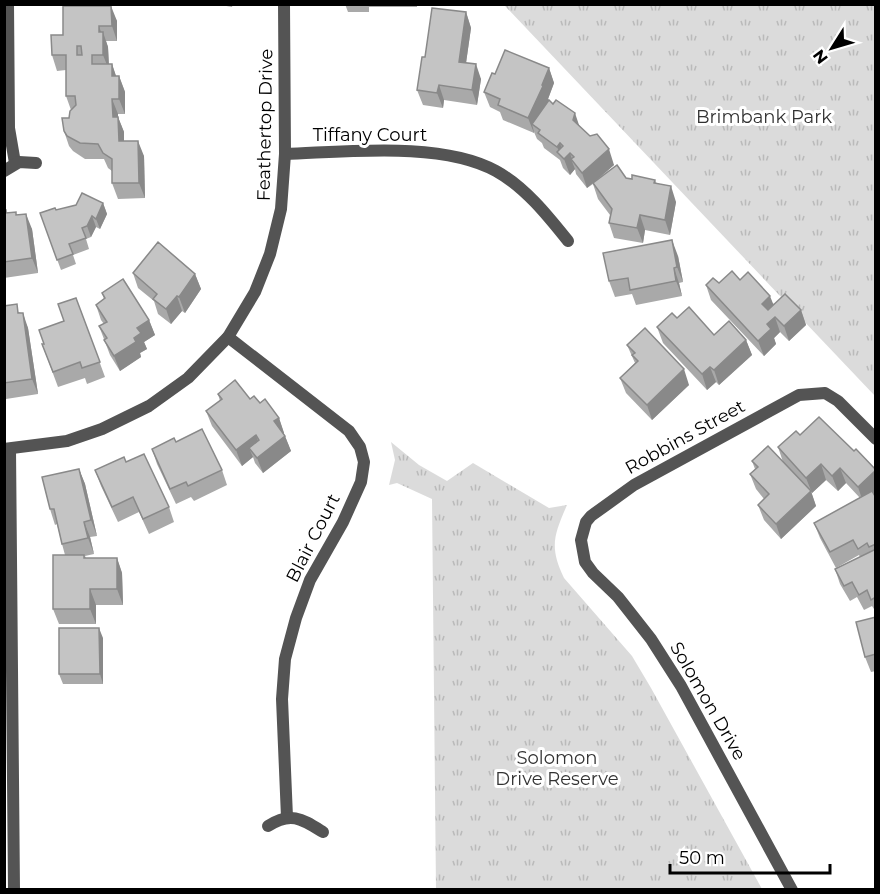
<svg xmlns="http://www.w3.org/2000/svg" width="880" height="894" viewBox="0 0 880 894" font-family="Montserrat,sans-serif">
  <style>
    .park { fill: url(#park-tufts) }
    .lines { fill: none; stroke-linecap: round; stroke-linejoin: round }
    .minor { stroke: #545454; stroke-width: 12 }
    .wall { fill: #a9a9a9 }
    .shaded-wall { fill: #898989 }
    .building { fill: #c4c4c4; stroke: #898989; stroke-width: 1.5; fill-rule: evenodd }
    .labels { text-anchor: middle; stroke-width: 6; stroke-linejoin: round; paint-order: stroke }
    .park-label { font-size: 18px; fill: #323232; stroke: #fff }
    .street-label { font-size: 18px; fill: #000; stroke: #fff }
  </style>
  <defs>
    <pattern id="park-tufts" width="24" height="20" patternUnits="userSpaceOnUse" patternTransform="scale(1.5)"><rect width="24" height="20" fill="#dbdbdb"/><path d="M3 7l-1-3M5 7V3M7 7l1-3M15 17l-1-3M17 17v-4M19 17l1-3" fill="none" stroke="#bababa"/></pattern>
  </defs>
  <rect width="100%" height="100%" fill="#fff"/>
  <g class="park">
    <path d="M504,5H875V396L506,7Z"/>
    <path d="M391,442L419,465L447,481L473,463L549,508L567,505C554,535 549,547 564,578L632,656L651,688L762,889H436L432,499L397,483L389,485L395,460Z"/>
  </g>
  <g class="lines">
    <g class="minor">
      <path d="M8,4L9,128L15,163"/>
      <path d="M285,154C346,152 442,141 496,171C525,187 548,216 568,241"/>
      <path d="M4,171L19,162L36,163"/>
      <path d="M228,337L349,431L360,447L364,462L361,482L343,522L310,580L296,618L285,659L282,699L287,817"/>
      <path d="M4,449L67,441L102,429L149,406L188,378L228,337L255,292L270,254L281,209L285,154L284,4"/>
      <path d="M10,449L14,890"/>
      <path d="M268,826C291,811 302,819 323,832"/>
      <path d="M792,890L681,686L651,639L618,597L593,573L585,562L581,540L586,522L591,516L634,485L799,395L825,393L838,401L876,439"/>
    </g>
  </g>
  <g class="wall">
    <path d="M76,4H107L117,21V41H106L108,47L109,64H112L116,76H119L125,92V114H118V117L124,132V141L144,156L145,198L118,199L112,183V171L108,168L104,159H85L73,151L69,146L64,131L69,118L71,110L66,96V70L57,71L52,55L63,35L76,6Z"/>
    <path d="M215,4H233L232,7Z"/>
    <path d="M345,4H417V7H369V12H348Z"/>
    <path d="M466,12L471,28L466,63L481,79L477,105L444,100L443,108L423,105L417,90L425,57Z"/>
    <path d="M549,68L554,83L548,99L549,100L580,127L614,165L595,182L626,178L632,179L655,180L657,184L676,202L670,235L645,230L643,243L614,238L609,223L610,215L598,199L593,184L587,188L576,174L575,169L570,175L563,168L560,160L544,148L542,143L537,139L534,132V133L503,120L500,112L490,107L484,92L495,74Z"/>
    <path d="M103,203L107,214L100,229L96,227L91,237L86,239L89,249L73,255L76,264L61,270L40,213L56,210Z"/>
    <path d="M4,210H6L7,213L17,215L32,229L38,273L4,278Z"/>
    <path d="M678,256L683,282L679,283L682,296L636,305L632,294L615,297L609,281Z"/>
    <path d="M133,273L195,274L201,289L185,313L182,311L171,324L158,314L154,301L138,288Z"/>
    <path d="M740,280L774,304L801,310L806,325L789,341L780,332L774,338L776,344L764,356L711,300L706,285Z"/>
    <path d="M102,293L149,320L155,335L144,342L147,349L140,353L141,357L120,371L110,355L99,326L104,324L101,320L96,305L104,299Z"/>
    <path d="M76,298L105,377L87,384L85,378L58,387L42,344H44L64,321Z"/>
    <path d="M4,306L21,313L28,328L38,394L6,399V401L4,402Z"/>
    <path d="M677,318L714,335L746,340L752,355L719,385L716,382L707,390L663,343L657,327Z"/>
    <path d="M627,345L689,385L652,420L626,393L620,378L635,363Z"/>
    <path d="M218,394L250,399L260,403L279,418L284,433V434L291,451L263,473L255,463L253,457L242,466L212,426L206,411L220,401Z"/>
    <path d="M800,435L854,451L876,470V491L873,493L876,498V612L872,606L864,610L857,597L850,601L840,584L835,569L860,557L859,555L836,568L820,538L814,523L860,498L846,483L838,491L826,480L812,493L811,492L816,506L781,539L764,520L758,505L764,499L756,489L750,474L755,469L752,461L783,462L778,447Z"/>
    <path d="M176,442L222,470L227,485L194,501L191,497L176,504L157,464L152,449Z"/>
    <path d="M126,462L169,507L174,522L149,534L139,512L118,522L101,486L95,470Z"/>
    <path d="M79,469L85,484L97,536L90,537L94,554L85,556L86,558H117L122,573L123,605H96V624H59L53,609L65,555L62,544L57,524L55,525L50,509Z"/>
    <path d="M876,617V671L871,672L865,657Z"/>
    <path d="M103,638V684H63L59,674Z"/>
  </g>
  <g class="shaded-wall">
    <path d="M111,6L117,21V41L112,26Z"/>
    <path d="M466,12L471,28L464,77L459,62Z"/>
    <path d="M99,26L103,38V32L108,47L109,70L103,55L99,32Z"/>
    <path d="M112,64L117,79L112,76Z"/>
    <path d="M476,64L481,79L477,105L472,90Z"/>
    <path d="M549,68L554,83L548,99L549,101L532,124L534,132V133L528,118Z"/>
    <path d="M119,76L125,92V114L119,99Z"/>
    <path d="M439,85L444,100L443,108L437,93Z"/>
    <path d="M112,99L118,114V132L113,117Z"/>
    <path d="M575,113L580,128L573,120Z"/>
    <path d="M118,117L124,132V156L119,141Z"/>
    <path d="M138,141L144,156L145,198L139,183Z"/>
    <path d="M560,143L565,158L570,153L573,162L571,159L575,169L570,175L564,159L561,156L557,147Z"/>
    <path d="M609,149L614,165L587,188L582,173Z"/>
    <path d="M671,186L676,202L670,235L665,220Z"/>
    <path d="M103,203L107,214L100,229L96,219Z"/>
    <path d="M26,214L32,229L38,273L32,258Z"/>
    <path d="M640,215L645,230L643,243L637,228Z"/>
    <path d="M92,216L96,227L91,237L87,226Z"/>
    <path d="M672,240L678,256L683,282L677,267Z"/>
    <path d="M674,268L679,283L682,296L676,281Z"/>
    <path d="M195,274L201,289L185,313L179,297Z"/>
    <path d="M177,296L182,311L171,324L166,309Z"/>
    <path d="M770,296L776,311L768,319L762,304Z"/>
    <path d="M801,310L806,325L789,341L784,326Z"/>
    <path d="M23,313L28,328L38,394L32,379Z"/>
    <path d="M775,317L780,332L774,338L776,344L764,356L758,341L767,324Z"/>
    <path d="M149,320L155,335L144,342L147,349L140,353L141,357L120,371L114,356L134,338L137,328Z"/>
    <path d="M746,340L752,355L719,385L714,370Z"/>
    <path d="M710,367L716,382L707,390L702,374Z"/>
    <path d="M684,369L689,385L652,420L647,405Z"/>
    <path d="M279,418L284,433L280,437L274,421Z"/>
    <path d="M256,435L261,450L249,448L253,457L242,466L236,450Z"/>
    <path d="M285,436L291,451L263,473L257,458Z"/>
    <path d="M821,464L826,480L812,493L806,478Z"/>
    <path d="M840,468L846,483L838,491L832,476Z"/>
    <path d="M79,469L85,484L97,536L91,520Z"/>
    <path d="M876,470V491L863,502L858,487Z"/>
    <path d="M811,491L816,506L781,539L776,524Z"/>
    <path d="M84,522L90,537L94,554L88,538Z"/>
    <path d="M117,558L122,573L123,605L117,589Z"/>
    <path d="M90,589L96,605V624L90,609Z"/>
    <path d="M99,628L103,638V684L100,674Z"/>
  </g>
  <g class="building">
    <path d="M63,6H111L112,26H99V32H103V55H92V64H112V76H119V99H112L113,117H118L119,141H138L139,183H112V159L103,153L98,144L80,143L67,136L64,131L62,118H69L70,111L76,105L75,96H66V55H52L51,35H63ZM77,46H81L82,55H77Z"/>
    <path d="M432,8L466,12L459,62L476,64L472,90L439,85L437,93L417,90L422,57H425Z"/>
    <path d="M505,50L549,68L542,85L543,86L528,118L498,105L500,99L484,92L492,73L495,74Z"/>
    <path d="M549,100L553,104L556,100L575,113L573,120L590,136L597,134L609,149L582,173L571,159L574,157L570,153L564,159L557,152L563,146L560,143L557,147L538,133L540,130L532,124Z"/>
    <path d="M617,165L626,178L632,179V175L655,180L654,183L671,186L665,220L640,215L637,228L609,223L612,209L593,183Z"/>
    <path d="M82,193L103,203L96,219L92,216L87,226L82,228L86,238L69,244L73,254L57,260L40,213L55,208L56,210L76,205Z"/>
    <path d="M4,210H6V213L16,212V215L26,214L32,258L4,262Z"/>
    <path d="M672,240L677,267L674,268L676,281L630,290L628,278L609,281L603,253Z"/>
    <path d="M158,242L195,274L179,297L177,296L166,309L153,299L157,294L133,273Z"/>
    <path d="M732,271L740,280L748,272L770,296L762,304L768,310L785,294L801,310L784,326L775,317L767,324L771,329L758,341L706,285L713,278L719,283Z"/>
    <path d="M123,279L149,320L137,328L141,333L134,338L136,342L114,356L104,340L107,338L99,326L107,322L96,305L105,298L102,293Z"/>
    <path d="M76,298L100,362L82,368L80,362L53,372L42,344H44L39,330L64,321L58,304Z"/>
    <path d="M17,304L18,313H23L32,379L4,383V306Z"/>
    <path d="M689,307L714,335L729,321L746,340L714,370L710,367L702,374L657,327L672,313L677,318Z"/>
    <path d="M645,328L684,369L647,405L620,378L638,361L632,355L635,353L627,345Z"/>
    <path d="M235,380L250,399L254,396L260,403L265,399L279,418L274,421L285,436L257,458L249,448L259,440L256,435L236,450L206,411L222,399L218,394Z"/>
    <path d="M819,417L854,451L856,449L876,470L858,487L840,468L832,476L821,464L806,478L778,447L796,431L800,435Z"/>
    <path d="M202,429L222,470L188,486L186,482L170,489L152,449L174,438L176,442Z"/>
    <path d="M768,446L811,491L776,524L758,505L769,494L750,474L758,467L752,461Z"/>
    <path d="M144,454L169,507L143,519L133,497L112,507L95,470L124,457L126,462Z"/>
    <path d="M79,469L91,520L84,522L88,538L62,544L54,509H50L42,477Z"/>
    <path d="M872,491L876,498V544L869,547L867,543L858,549L853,540L830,552L814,523Z"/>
    <path d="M876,549V597L871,600L867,590L859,595L852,582L844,586L835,569Z"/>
    <path d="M53,555H84V558H117V589H90V609H53Z"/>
    <path d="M876,617V654L865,657L856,622Z"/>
    <path d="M59,628H99L100,674H59Z"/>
  </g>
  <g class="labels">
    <g class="park-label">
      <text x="764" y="123">Brimbank Park</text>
      <text x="557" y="764">Solomon<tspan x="557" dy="21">Drive Reserve</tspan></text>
    </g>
    <g class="street-label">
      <text transform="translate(265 125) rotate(-89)" y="6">Feathertop Drive</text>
      <text x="370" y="141">Tiffany Court</text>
      <text transform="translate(685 437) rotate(-29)" y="6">Robbins Street</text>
      <text transform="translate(313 538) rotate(-63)" y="6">Blair Court</text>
      <text transform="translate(708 701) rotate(60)" y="6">Solomon Drive</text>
    </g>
  </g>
  <rect width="880" height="894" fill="none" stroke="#000000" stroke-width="12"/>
  <g transform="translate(832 48) rotate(233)" stroke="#ffffff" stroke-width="4.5" paint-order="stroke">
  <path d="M0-4.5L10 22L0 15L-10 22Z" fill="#000000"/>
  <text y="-9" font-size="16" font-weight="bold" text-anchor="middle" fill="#000000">N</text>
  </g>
  <path d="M670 864v9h160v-9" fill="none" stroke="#000000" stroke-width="3"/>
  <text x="679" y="864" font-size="18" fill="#000000" stroke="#ffffff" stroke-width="4.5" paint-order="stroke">50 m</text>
</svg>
